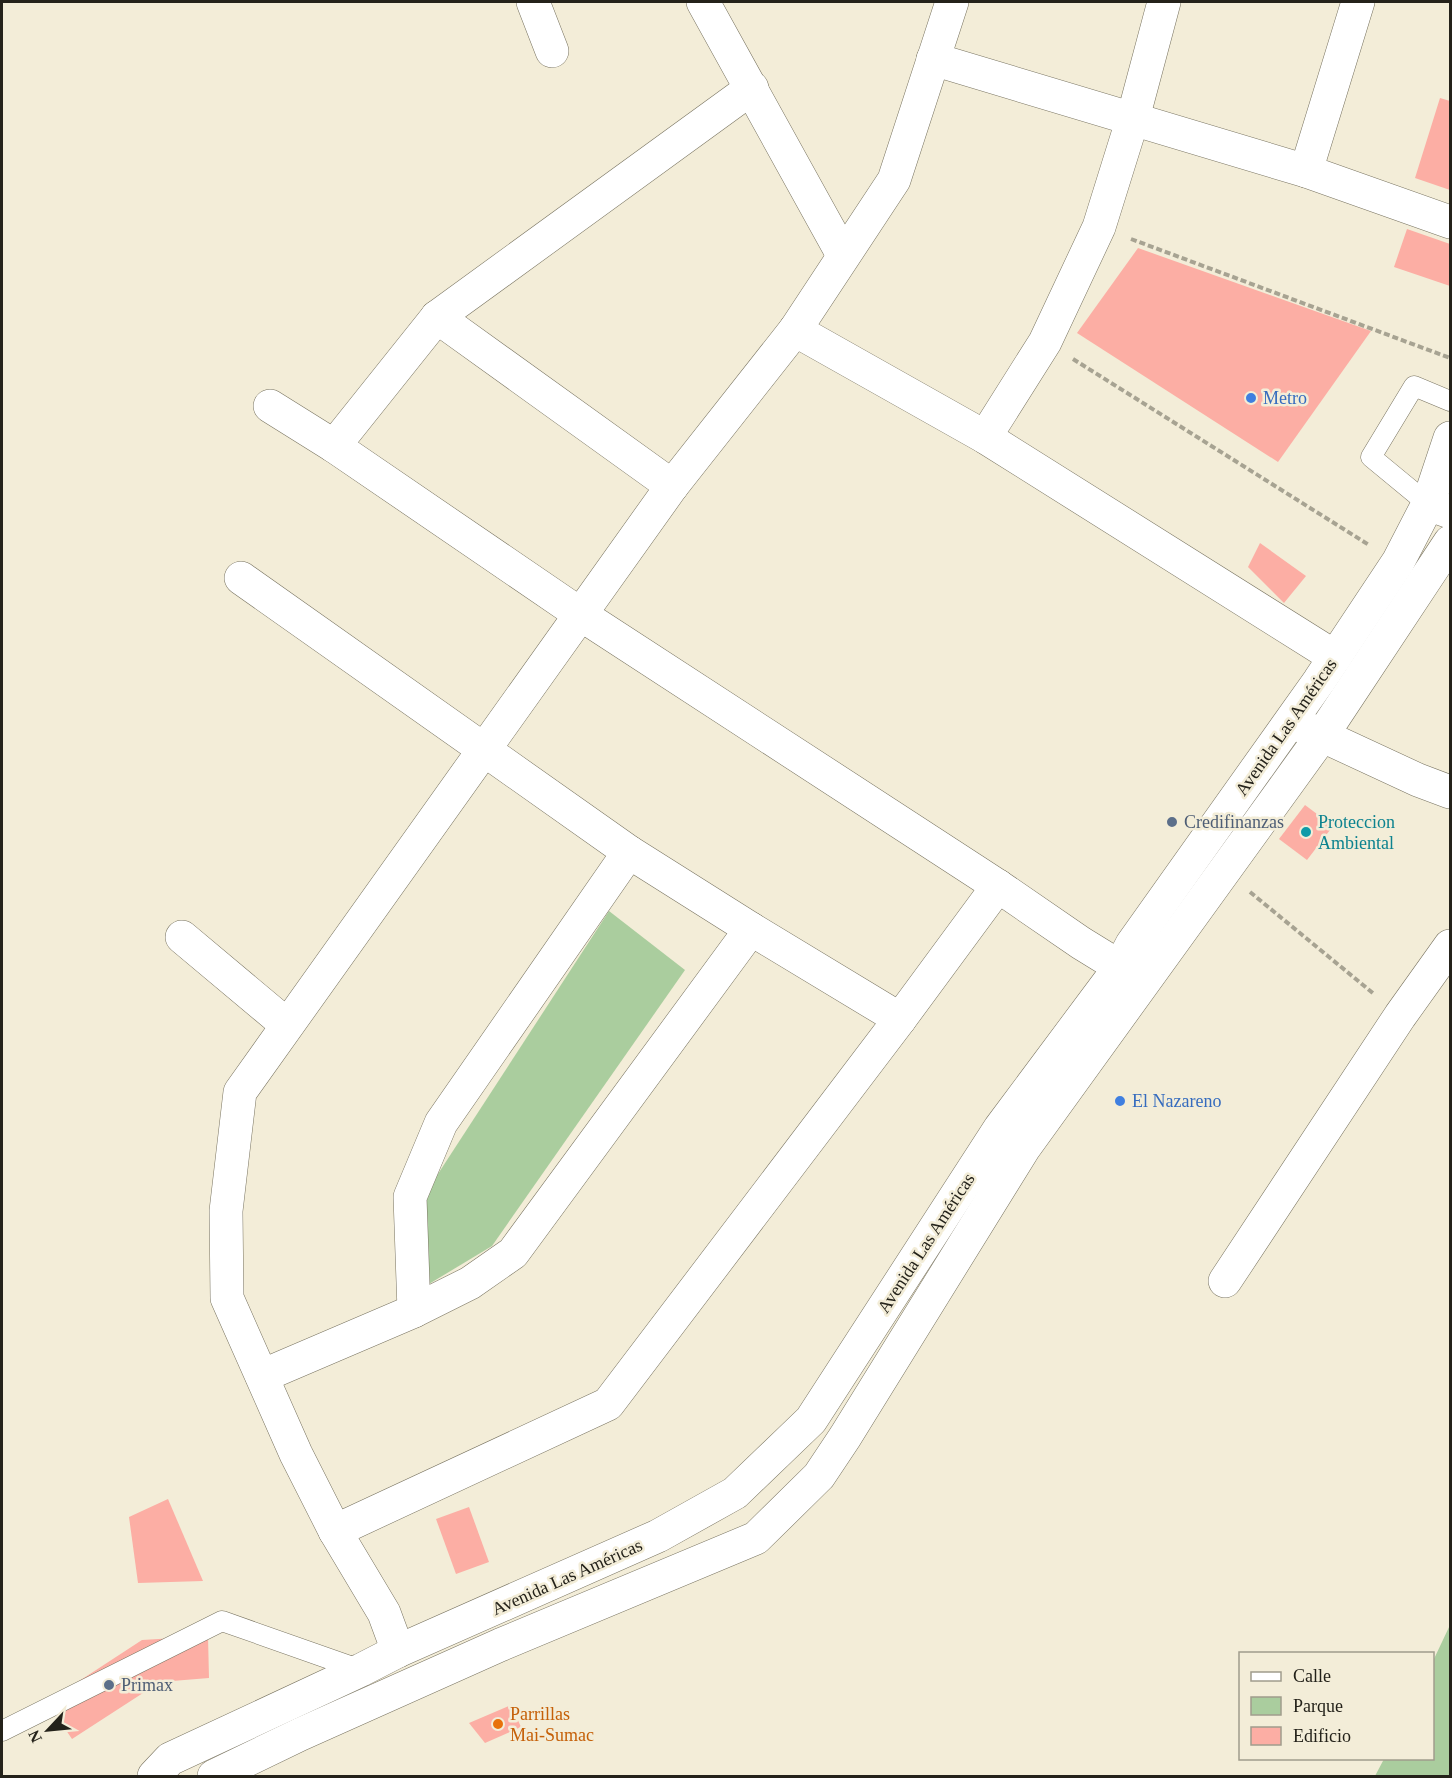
<svg xmlns="http://www.w3.org/2000/svg" width="1452" height="1778" viewBox="0 0 1452 1778" font-family="Georgia,serif">
  <style>
    .green { fill: #aacd9e }
    .building { fill: #fcaea4 }
    .lines { fill: none; stroke-linecap: round; stroke-linejoin: round }
    .service-casing { stroke: #787360; stroke-width: 21 }
    .minor-casing { stroke: #787360; stroke-width: 34 }
    .secondary-casing { stroke: #787360; stroke-width: 34 }
    .path { stroke: #a7a392; stroke-width: 4; stroke-dasharray: 6 3; stroke-linecap: butt }
    .service { stroke: #fff; stroke-width: 20 }
    .minor { stroke: #fff; stroke-width: 33 }
    .secondary { stroke: #fff; stroke-width: 33 }
    .shop-dot { fill: #3f7fe0; stroke: #f3edd8; stroke-width: 2 }
    .service-dot { fill: #5c6f8a; stroke: #f3edd8; stroke-width: 2 }
    .culture-dot { fill: #0f9aa8; stroke: #f3edd8; stroke-width: 2 }
    .food-dot { fill: #e8710a; stroke: #f3edd8; stroke-width: 2 }
    .labels { text-anchor: middle; stroke-width: 5; stroke-linejoin: round; paint-order: stroke }
    .shop-label { font-size: 18px; fill: #366cbe; stroke: #f3edd8; text-anchor: start }
    .street-label { font-size: 18px; fill: #24221a; stroke: #f3edd8 }
    .service-label { font-size: 18px; fill: #4e5e75; stroke: #f3edd8; text-anchor: start }
    .culture-label { font-size: 18px; fill: #0d838f; stroke: #f3edd8; text-anchor: start }
    .food-label { font-size: 18px; fill: #c56008; stroke: #f3edd8; text-anchor: start }
  </style>
  <rect width="100%" height="100%" fill="#f3edd8"/>
  <g class="green">
    <path d="M609,911L685,970L492,1246L419,1290L421,1200Z"/>
    <path d="M1450,1625V1776H1375L1384,1759L1432,1758L1433,1661Z"/>
  </g>
  <g class="building">
    <path d="M1440,98L1450,101V190L1415,178Z"/>
    <path d="M1407,229L1450,244V286L1394,267Z"/>
    <path d="M1138,248L1371,331L1278,462L1077,333Z"/>
    <path d="M1260,543L1306,576L1284,603L1248,567Z"/>
    <path d="M1305,805L1333,826L1307,860L1279,839Z"/>
    <path d="M168,1499L203,1581L138,1583L129,1517Z"/>
    <path d="M469,1507L489,1562L456,1574L436,1519Z"/>
    <path d="M208,1636L209,1678L160,1682L72,1739L47,1702L142,1640Z"/>
    <path d="M511,1705L521,1727L485,1743L469,1723Z"/>
  </g>
  <g class="lines">
    <defs>
      <g id="service">
        <path d="M1428,504L1371,457L1414,386L1450,401"/>
        <path d="M2,1731L222,1621L361,1670"/>
      </g>
      <g id="minor">
        <path d="M533,2L552,51"/>
        <path d="M703,2L843,255"/>
        <path d="M933,59L1306,171L1450,222"/>
        <path d="M1306,171L1358,2"/>
        <path d="M437,317L672,486"/>
        <path d="M795,330L985,437L1335,657"/>
        <path d="M270,406L334,446L580,614L998,886L1081,943L1120,967L1141,984"/>
        <path d="M985,437L1045,342L1099,227L1133,118L1164,2"/>
        <path d="M334,446L437,317L752,88"/>
        <path d="M1428,504L1450,512"/>
        <path d="M241,578L629,852L751,929L900,1019L998,886"/>
        <path d="M1295,723L1418,780L1450,792"/>
        <path d="M182,937L287,1025"/>
        <path d="M1225,1281L1400,1016L1450,946"/>
        <path d="M414,1311L410,1197L441,1123L629,852"/>
        <path d="M262,1376L414,1311L470,1283L513,1253L751,929"/>
        <path d="M335,1531L608,1404L900,1019"/>
        <path d="M398,1651L384,1613L335,1531L296,1454L227,1298L226,1211L240,1092L672,486L795,330L894,180L952,2"/>
      </g>
      <g id="secondary">
        <path d="M154,1776L170,1759L361,1670L398,1651L658,1536L735,1493L811,1420L1000,1128L1120,967L1132,944L1319,681L1398,562L1428,504L1450,438"/>
        <path d="M214,1776L301,1734L500,1645L756,1538L819,1476L845,1437L1024,1148L1321,737L1450,542"/>
      </g>
    </defs>
    <use href="#service" class="service-casing"/>
    <use href="#minor" class="minor-casing"/>
    <use href="#secondary" class="secondary-casing"/>
    <g class="path">
      <path d="M1131,239L1450,358"/>
      <path d="M1073,359L1369,545"/>
      <path d="M1250,892L1374,994"/>
    </g>
    <use href="#service" class="service"/>
    <use href="#minor" class="minor"/>
    <use href="#secondary" class="secondary"/>
  </g>
  <g class="shop-dot">
    <circle cx="1251" cy="398" r="6"/>
    <circle cx="1120" cy="1101" r="6"/>
  </g>
  <g class="service-dot">
    <circle cx="1172" cy="822" r="6"/>
    <circle cx="109" cy="1685" r="6"/>
  </g>
  <circle class="culture-dot" cx="1306" cy="832" r="6"/>
  <circle class="food-dot" cx="498" cy="1724" r="6"/>
  <g class="labels">
    <g class="shop-label">
      <text x="1263" y="404">Metro</text>
      <text x="1132" y="1107">El Nazareno</text>
    </g>
    <g class="street-label">
      <text transform="translate(1286 727) rotate(-55)" y="6">Avenida Las Américas</text>
      <text transform="translate(926 1243) rotate(-57)" y="6">Avenida Las Américas</text>
      <text transform="translate(567 1577) rotate(-24)" y="6">Avenida Las Américas</text>
    </g>
    <g class="service-label">
      <text x="1184" y="828">Credifinanzas</text>
      <text x="121" y="1691">Primax</text>
    </g>
    <g class="culture-label">
      <text x="1318" y="828">Proteccion<tspan x="1318" dy="21">Ambiental</tspan></text>
    </g>
    <g class="food-label">
      <text x="510" y="1720">Parrillas<tspan x="510" dy="21">Mai-Sumac</tspan></text>
    </g>
  </g>
  <rect width="1452" height="1778" fill="none" stroke="#24221a" stroke-width="6"/>
  <rect x="1239" y="1652" width="195" height="108" fill="#f3edd8" stroke="#a09c8c" stroke-width="1.5"/>
  <rect x="1251" y="1672" width="30" height="9" fill="#ffffff" stroke="#a09c8c" stroke-width="1.5"/>
  <text x="1293" y="1682" font-size="18" fill="#24221a">Calle</text>
  <rect x="1251" y="1697" width="30" height="18" fill="#aacd9e" stroke="#a09c8c" stroke-width="1.5"/>
  <text x="1293" y="1712" font-size="18" fill="#24221a">Parque</text>
  <rect x="1251" y="1727" width="30" height="18" fill="#fcaea4" stroke="#a09c8c" stroke-width="1.5"/>
  <text x="1293" y="1742" font-size="18" fill="#24221a">Edificio</text>
  <g transform="translate(48 1730) rotate(244)" stroke="#f3edd8" stroke-width="4.5" paint-order="stroke">
  <path d="M0-4.5L10 22L0 15L-10 22Z" fill="#24221a"/>
  <text y="-9" font-size="16" font-weight="bold" text-anchor="middle" fill="#24221a">N</text>
  </g>
</svg>
